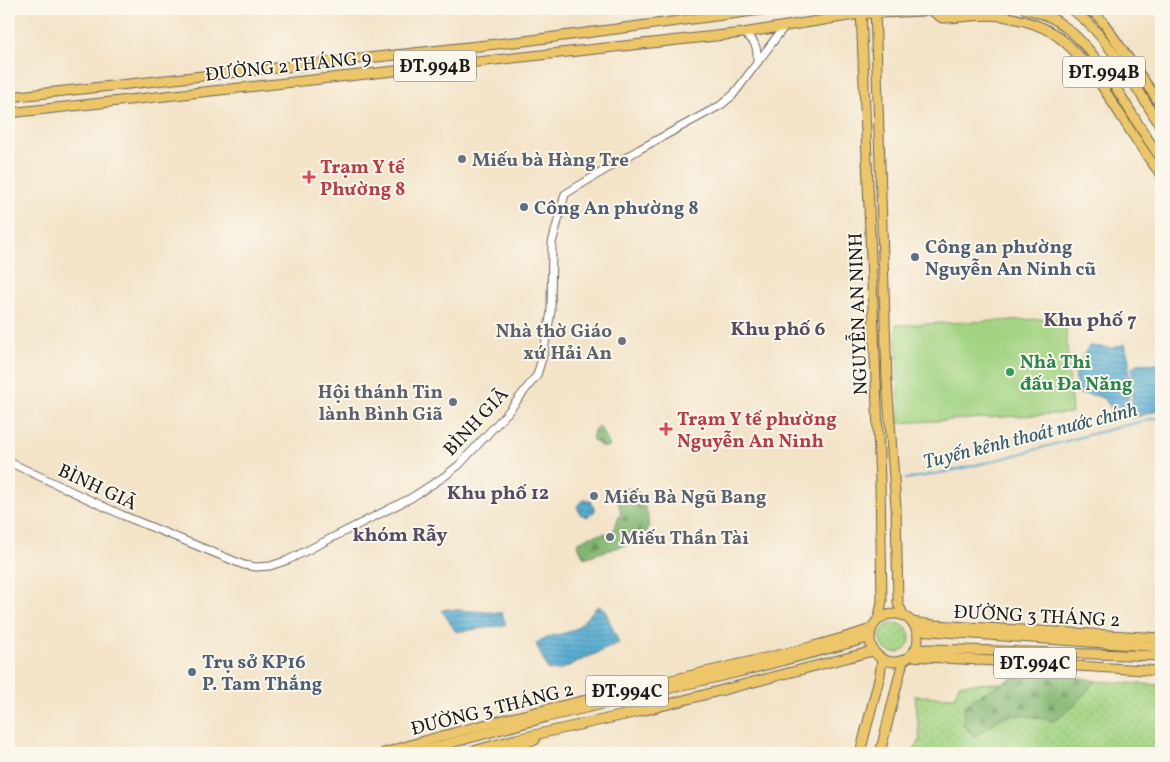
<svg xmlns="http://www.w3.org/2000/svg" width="1170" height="762" viewBox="0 0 1170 762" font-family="Vollkorn,serif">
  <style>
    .grass { fill: url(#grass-dots); stroke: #5f784e }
    .forest { fill: url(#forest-firs); stroke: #4e6846 }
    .park { fill: #a2d381; stroke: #5f784e }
    .water { fill: url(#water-rules); stroke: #386376 }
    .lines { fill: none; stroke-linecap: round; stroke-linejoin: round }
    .stream { stroke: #54aad1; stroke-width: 2 }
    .minor-casing { stroke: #676258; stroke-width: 9 }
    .major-casing { stroke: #676258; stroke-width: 11 }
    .minor { stroke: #fff; stroke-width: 7 }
    .major { stroke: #ecc669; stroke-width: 9 }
    .worship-dot { fill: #6b7280; stroke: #fbf7ec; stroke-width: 2 }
    .health-dot { fill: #e0444e; stroke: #fbf7ec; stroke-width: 2 }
    .service-dot { fill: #5c6f8a; stroke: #fbf7ec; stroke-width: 2 }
    .leisure-dot { fill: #2e9e5b; stroke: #fbf7ec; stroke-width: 2 }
    .labels { text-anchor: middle; stroke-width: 4; stroke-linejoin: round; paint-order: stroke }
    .shield { fill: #fbf7ec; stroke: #5f5e5a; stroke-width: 1 }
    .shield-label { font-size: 18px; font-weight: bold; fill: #1c1c1c }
    .street-label { font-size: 19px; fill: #1c1c1c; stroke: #fbf7ec }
    .worship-label { font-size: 19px; font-weight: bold; fill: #5b616d; stroke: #fbf7ec; text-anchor: start }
    .health-label { font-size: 19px; font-weight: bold; fill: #be3a42; stroke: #fbf7ec; text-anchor: start }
    .service-label { font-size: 19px; font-weight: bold; fill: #4e5e75; stroke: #fbf7ec; text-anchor: start }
    .leisure-label { font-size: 19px; font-weight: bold; fill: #27864d; stroke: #fbf7ec; text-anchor: start }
    .neighbourhood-label { font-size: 20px; font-weight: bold; fill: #544c62; stroke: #fbf7ec }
    .water-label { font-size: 20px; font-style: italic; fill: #355c6d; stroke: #fbf7ec }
  </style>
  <defs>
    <pattern id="grass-dots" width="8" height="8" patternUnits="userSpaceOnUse" patternTransform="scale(1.25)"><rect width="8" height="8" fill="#a2d381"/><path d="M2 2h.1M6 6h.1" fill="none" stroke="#8bb56f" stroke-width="1.8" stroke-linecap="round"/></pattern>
    <pattern id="forest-firs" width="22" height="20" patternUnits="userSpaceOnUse" patternTransform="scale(1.25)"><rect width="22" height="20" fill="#81b56f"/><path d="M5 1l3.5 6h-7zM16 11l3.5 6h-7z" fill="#69925a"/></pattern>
    <pattern id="water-rules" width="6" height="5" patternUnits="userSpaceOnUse" patternTransform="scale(1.25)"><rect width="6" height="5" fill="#54aad1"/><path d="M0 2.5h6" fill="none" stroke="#458aa9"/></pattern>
  </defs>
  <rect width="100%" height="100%" fill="#fbf7ec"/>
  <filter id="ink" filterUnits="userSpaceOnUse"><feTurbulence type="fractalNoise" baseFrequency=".02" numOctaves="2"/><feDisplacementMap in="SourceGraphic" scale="10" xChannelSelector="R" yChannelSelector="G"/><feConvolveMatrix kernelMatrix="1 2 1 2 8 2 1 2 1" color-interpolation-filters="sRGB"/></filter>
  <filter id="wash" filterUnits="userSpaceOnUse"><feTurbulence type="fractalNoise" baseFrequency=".0096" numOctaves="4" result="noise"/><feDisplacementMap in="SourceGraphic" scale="20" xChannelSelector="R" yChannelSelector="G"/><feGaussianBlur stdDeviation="1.12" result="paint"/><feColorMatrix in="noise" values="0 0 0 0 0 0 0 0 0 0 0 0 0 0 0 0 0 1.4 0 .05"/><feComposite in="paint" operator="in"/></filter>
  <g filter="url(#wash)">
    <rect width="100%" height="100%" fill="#f3e3c7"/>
    <g class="grass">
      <path d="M812,9H840V11L794,15L795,11Z"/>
      <circle cx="895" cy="638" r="15"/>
      <path d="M1097,681L1161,685V753H911L920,740L915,696L955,697L959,684Z"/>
    </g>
    <g class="forest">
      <path d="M599,426L610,445L608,447H602L592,439L594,430Z"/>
      <path d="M628,488L640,493V501C650,509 652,532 641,540L584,558L577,543L591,536L612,532L621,512C617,503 619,497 624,489Z"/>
      <path d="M1040,671L1074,676L1097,681L1091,686L1074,706L1054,721C1040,719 1016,711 1004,717C994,722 984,731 974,737L963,724L964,707L976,697L1023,672Z"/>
    </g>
    <path class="park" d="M1065,318L1072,413L900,423L896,325Z"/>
    <g class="water">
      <path d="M1125,344L1129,360L1128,414L1119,417C1114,415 1114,413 1111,408C1103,394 1093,395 1079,394L1076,391L1075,370L1089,346L1113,348Z"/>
      <path d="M1160,363L1161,410L1132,418V368L1136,364Z"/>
      <path d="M585,499L591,501L595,511L587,517L580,514L577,506Z"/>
      <path d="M598,606L604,608L619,643L558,671L548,670L536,644C548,632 563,637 576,628C585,622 590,612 598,606Z"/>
      <path d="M445,609L502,613L506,625L456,632L442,611Z"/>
    </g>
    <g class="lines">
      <path class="stream" d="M906,479C993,466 1076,435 1161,417"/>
    </g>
  </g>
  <g filter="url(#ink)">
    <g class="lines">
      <defs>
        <g id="minor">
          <path d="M743,33C755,40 758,47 757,61"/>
          <path d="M9,462L122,515L244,565L256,567L270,566L288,560L411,498L445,476L459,465L508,412L537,375L543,355L551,312L552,243L565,194L640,149L721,105L733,95L784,27"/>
        </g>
        <g id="major">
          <path d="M861,9L880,482L882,601L879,618"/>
          <path d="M875,9L887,381L896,507L898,604L904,616"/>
          <path d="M929,9L942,18C962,18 983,13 1002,16C1020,19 1041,25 1056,35C1100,67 1125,132 1161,174"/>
          <path d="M1025,9C1037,12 1048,15 1057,21C1103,51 1128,115 1161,158"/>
          <path d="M1070,9C1104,28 1140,94 1161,127"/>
          <path d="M1087,9L1097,15L1103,22L1161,105"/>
          <path d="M9,97L524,41L770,9"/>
          <path d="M9,113L743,33L861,14L923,11L928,9"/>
          <circle cx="894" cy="638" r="24"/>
          <path d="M911,622L934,625L1161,638"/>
          <path d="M916,630L1161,647"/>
          <path d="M915,650L929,649L1161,656"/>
          <path d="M910,656L1161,671"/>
          <path d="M384,753C491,720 601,697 710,671C764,658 818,647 871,629"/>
          <path d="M414,753L547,717L743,671L869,638"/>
          <path d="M466,753L516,739L638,712L873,651"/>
          <path d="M492,753L535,740"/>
          <path d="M860,753L880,675L882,659"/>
          <path d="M880,753L903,661"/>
        </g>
      </defs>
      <use href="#minor" class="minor-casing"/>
      <use href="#major" class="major-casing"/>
      <use href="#minor" class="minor"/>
      <use href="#major" class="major"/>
    </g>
  </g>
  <g class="worship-dot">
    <circle cx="462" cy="159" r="5"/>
    <circle cx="622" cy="341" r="5"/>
    <circle cx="453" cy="402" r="5"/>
    <circle cx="594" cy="496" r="5"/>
    <circle cx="610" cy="537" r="5"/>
  </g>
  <g class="health-dot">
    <path d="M306.5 169.5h5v5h5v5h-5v5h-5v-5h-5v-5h5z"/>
    <path d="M663.5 421.5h5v5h5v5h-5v5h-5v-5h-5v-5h5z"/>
  </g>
  <g class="service-dot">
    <circle cx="524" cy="207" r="5"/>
    <circle cx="915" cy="257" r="5"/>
    <circle cx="192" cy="672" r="5"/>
  </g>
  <circle class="leisure-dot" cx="1010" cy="372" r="5"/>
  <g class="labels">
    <g class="shield">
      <rect x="394" y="50.5" width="82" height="31" rx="4"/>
      <rect x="1063" y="56.5" width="82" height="31" rx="4"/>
      <rect x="994" y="647.5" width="82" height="31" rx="4"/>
      <rect x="586" y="675.5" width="82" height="31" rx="4"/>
    </g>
    <g class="shield-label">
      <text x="435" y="72">ĐT.994B</text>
      <text x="1104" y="78">ĐT.994B</text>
      <text x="1035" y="669">ĐT.994C</text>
      <text x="627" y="697">ĐT.994C</text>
    </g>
    <g class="street-label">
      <text transform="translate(288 65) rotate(-6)" y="7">ĐƯỜNG 2 THÁNG 9</text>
      <text transform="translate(857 314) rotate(-92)" y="7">NGUYỄN AN NINH</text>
      <text transform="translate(475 421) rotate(-47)" y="7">BÌNH GIÃ</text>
      <text transform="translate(98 486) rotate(25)" y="7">BÌNH GIÃ</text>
      <text transform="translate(1037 615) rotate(3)" y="7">ĐƯỜNG 3 THÁNG 2</text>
      <text transform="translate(492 708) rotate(-14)" y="7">ĐƯỜNG 3 THÁNG 2</text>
    </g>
    <g class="worship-label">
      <text x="472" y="166">Miếu bà Hàng Tre</text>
      <text x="612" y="337" text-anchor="end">Nhà thờ Giáo<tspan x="612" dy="22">xứ Hải An</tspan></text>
      <text x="443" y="398" text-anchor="end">Hội thánh Tin<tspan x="443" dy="22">lành Bình Giã</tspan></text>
      <text x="604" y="503">Miếu Bà Ngũ Bang</text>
      <text x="620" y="544">Miếu Thần Tài</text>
    </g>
    <g class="health-label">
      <text x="320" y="173">Trạm Y tế<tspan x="320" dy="22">Phường 8</tspan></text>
      <text x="677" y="425">Trạm Y tế phường<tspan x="677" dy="22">Nguyễn An Ninh</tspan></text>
    </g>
    <g class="service-label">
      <text x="534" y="214">Công An phường 8</text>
      <text x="925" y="253">Công an phường<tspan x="925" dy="22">Nguyễn An Ninh cũ</tspan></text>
      <text x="202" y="668">Trụ sở KP16<tspan x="202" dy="22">P. Tam Thắng</tspan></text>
    </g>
    <g class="leisure-label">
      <text x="1020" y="368">Nhà Thi<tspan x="1020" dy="22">đấu Đa Năng</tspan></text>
    </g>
    <g class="neighbourhood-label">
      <text x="1090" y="326">Khu phố 7</text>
      <text x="778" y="335">Khu phố 6</text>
      <text x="498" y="499">Khu phố 12</text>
      <text x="400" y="541">khóm Rẫy</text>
    </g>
    <g class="water-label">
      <text transform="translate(1030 435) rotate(-14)" y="7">Tuyến kênh thoát nước chính</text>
    </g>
  </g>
  <rect width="1170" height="762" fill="none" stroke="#fbf7ec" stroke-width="30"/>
</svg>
